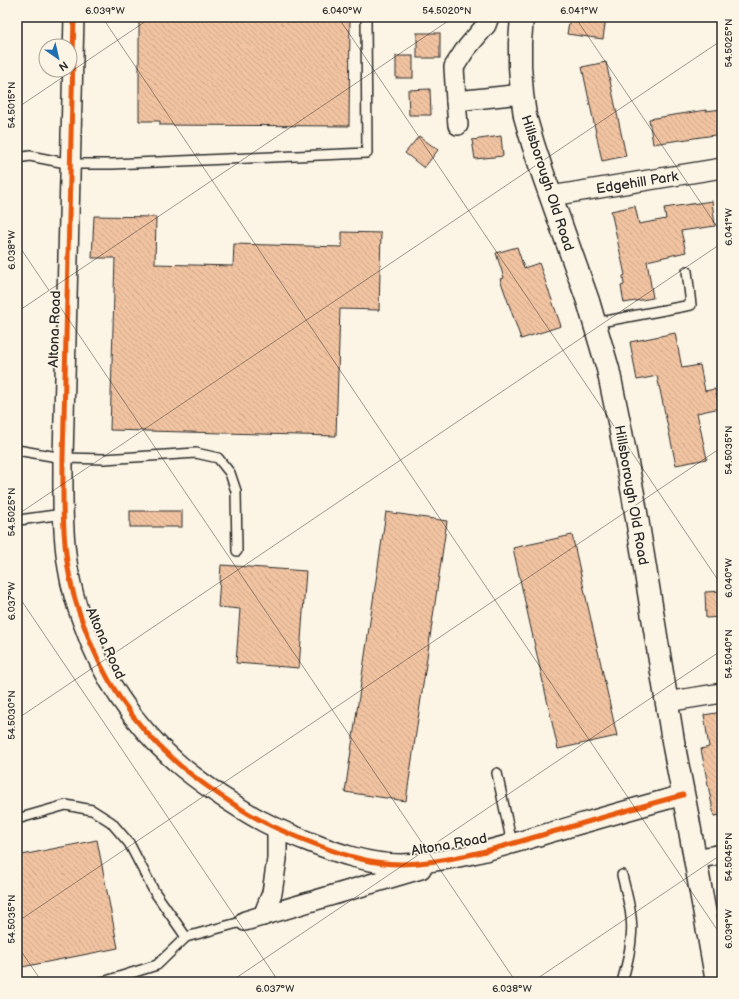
<svg xmlns="http://www.w3.org/2000/svg" width="739" height="999" viewBox="0 0 739 999" font-family="'Balsamiq Sans',sans-serif">
  <style>
    .building { fill: url(#building-back-hatch); stroke: #2b2b2b }
    .lines { fill: none; stroke-linecap: round; stroke-linejoin: round }
    .lane-casing { stroke: #2b2b2b; stroke-width: 12 }
    .street-casing { stroke: #2b2b2b; stroke-width: 22 }
    .secondary-casing { stroke: #2b2b2b; stroke-width: 25 }
    .lane { stroke: #fcf5e5; stroke-width: 9 }
    .street { stroke: #fcf5e5; stroke-width: 19 }
    .secondary { stroke: #fcf5e5; stroke-width: 22 }
    .cycleway-casing { stroke: #fcf5e5; stroke-width: 8 }
    .cycleway { stroke: #e8590c; stroke-width: 5 }
    .ticks { fill: none; stroke: #2b2b2b; stroke-width: 1; stroke-opacity: 0.45 }
    .labels { text-anchor: middle; stroke-width: 3.5; stroke-linejoin: round; paint-order: stroke }
    .street-label { font-size: 14px; fill: #2b2b2b; stroke: #fcf5e5 }
    .neatline { fill: none; stroke: #2b2b2b; stroke-width: 1.5 }
    .ticks-label { font-size: 10px; text-anchor: middle; fill: #2b2b2b }
  </style>
  <defs>
    <pattern id="building-back-hatch" width="6" height="6" patternUnits="userSpaceOnUse"><rect width="6" height="6" fill="#f1c3a1"/><path d="M-1 5l2 2M0 0l6 6M5-1l2 2" fill="none" stroke="#cfa88b"/></pattern>
  </defs>
  <rect width="100%" height="100%" fill="#fcf5e5"/>
  <filter id="ink" filterUnits="userSpaceOnUse"><feTurbulence type="fractalNoise" baseFrequency=".025" numOctaves="2"/><feDisplacementMap in="SourceGraphic" scale="8" xChannelSelector="R" yChannelSelector="G"/><feConvolveMatrix kernelMatrix="1 2 1 2 8 2 1 2 1" color-interpolation-filters="sRGB"/></filter>
  <g filter="url(#ink)">
    <g class="building">
      <path d="M139,17H350L349,126L160,125V121H139Z"/>
      <path d="M570,17H606L603,39L567,34Z"/>
      <rect x="417" y="33" width="23" height="25"/>
      <rect x="396" y="56" width="17" height="22"/>
      <path d="M606,62L626,156L602,161L582,67Z"/>
      <path d="M430,89L431,115H409L408,90Z"/>
      <path d="M722,109V134L653,144L649,119L706,110V111Z"/>
      <path d="M419,136L438,150L424,168L405,153Z"/>
      <path d="M501,136L503,156L475,159L472,140Z"/>
      <path d="M712,201L715,226L681,231L686,252L647,261L653,298L624,303L621,286L624,285L623,276L625,275L611,211L635,206L639,224L666,219L664,208Z"/>
      <path d="M94,216L156,217L155,264L233,266L234,244L342,247V232L381,233L379,310L340,309L336,436L110,430L115,258H92Z"/>
      <path d="M517,247L524,268L539,263L561,326L521,339L500,279L504,278L496,253Z"/>
      <path d="M675,333L682,368L700,365L705,391L715,389L720,408L697,413L707,459L676,465L657,376L637,380L630,342Z"/>
      <rect x="130" y="511" width="52" height="16"/>
      <path d="M386,512L447,521L406,801L345,792Z"/>
      <path d="M572,535L617,736L558,749L513,548Z"/>
      <path d="M221,565L306,571L299,668L236,663L240,609L218,607Z"/>
      <path d="M722,591V617L706,618L705,592Z"/>
      <path d="M722,712V815L714,816L701,749L709,747L704,715Z"/>
      <path d="M97,840L118,948L17,968V856Z"/>
    </g>
    <g class="lines">
      <defs>
        <g id="lane">
          <path d="M17,158L30,156L71,164H112L367,153L366,17"/>
          <path d="M595,323L691,305L687,271"/>
          <path d="M17,450L63,458L104,459L196,453L218,458L230,473L236,491L237,551"/>
          <path d="M17,521L19,520L63,514"/>
          <path d="M497,773L512,844"/>
          <path d="M17,819L66,805L92,810L111,822L129,843L154,891L186,937"/>
          <path d="M103,982L157,965L186,937L245,921"/>
          <path d="M622,982C626,968 630,954 631,939C634,918 627,896 622,875"/>
        </g>
        <g id="street">
          <path d="M74,17L63,458C63,495 62,532 68,568C71,587 76,605 83,623C102,678 132,723 175,761C189,774 205,785 221,796C235,805 248,814 262,821C277,829 292,835 307,841C337,853 368,864 401,864C446,863 491,850 535,837C584,823 634,808 683,795"/>
          <path d="M489,17L486,25L465,50L454,67L456,101L522,94"/>
          <path d="M456,101L458,125"/>
          <path d="M551,196L722,168"/>
          <path d="M666,702L722,693"/>
          <path d="M695,859L722,854"/>
          <path d="M263,916L272,893L277,859V829"/>
          <path d="M245,921L421,869"/>
        </g>
        <path id="secondary" d="M522,17L520,42V66L522,94L525,116L533,144L544,177L588,301L608,369L620,427L633,494L674,747L688,819L717,982"/>
      </defs>
      <use href="#lane" class="lane-casing"/>
      <use href="#street" class="street-casing"/>
      <use href="#secondary" class="secondary-casing"/>
      <use href="#lane" class="lane"/>
      <use href="#street" class="street"/>
      <use href="#secondary" class="secondary"/>
      <defs>
        <path id="cycleway" d="M74,17L63,458C63,495 62,532 68,568C71,587 76,605 83,623C102,678 132,723 175,761C189,774 205,785 221,796C235,805 248,814 262,821C277,829 292,835 307,841C337,853 368,864 401,864C446,863 491,850 535,837C584,823 634,808 683,795"/>
      </defs>
      <use href="#cycleway" class="cycleway-casing"/>
      <use href="#cycleway" class="cycleway"/>
    </g>
  </g>
  <path class="ticks" d="M102,17L722,937M338,17L722,586M575,17L722,234M17,108L152,17M17,243L516,982M17,312L454,17M17,515L722,40M17,594L279,982M17,719L722,243M17,922L722,447M17,945L42,982M230,982L722,650M532,982L722,854"/>
  <g class="labels">
    <g class="street-label">
      <text transform="translate(637 182) rotate(-9)" y="5">Edgehill Park</text>
      <text transform="translate(548 183) rotate(72)" y="5">Hillsborough Old Road</text>
      <text transform="translate(54 329) rotate(-88)" y="5">Altona Road</text>
      <text transform="translate(632 495) rotate(80)" y="5">Hillsborough Old Road</text>
      <text transform="translate(106 643) rotate(66)" y="5">Altona Road</text>
      <text transform="translate(449 844) rotate(-10)" y="5">Altona Road</text>
    </g>
  </g>
  <rect width="739" height="999" fill="none" stroke="#fcf5e5" stroke-width="44"/>
  <g transform="translate(58 58) rotate(146)"><circle r="19" fill="#fcf5e5" stroke="#a8a49b"/>
  <path d="M0-3L7 15L0 10L-7 15Z" fill="#1f6fb2"/>
  <text y="-6" font-size="11" font-weight="bold" text-anchor="middle" fill="#2b2b2b">N</text>
  </g>
  <rect x="22" y="22" width="695" height="955" class="neatline"/>
  <g class="ticks-label">
    <text x="105" y="14">6.039°W</text>
    <text x="342" y="14">6.040°W</text>
    <text x="447" y="14">54.5020°N</text>
    <text x="579" y="14">6.041°W</text>
    <text transform="translate(728 43) rotate(-90)" y="4">54.5025°N</text>
    <text transform="translate(11 105) rotate(-90)" y="4">54.5015°N</text>
    <text transform="translate(728 227) rotate(-90)" y="4">6.041°W</text>
    <text transform="translate(11 250) rotate(-90)" y="4">6.038°W</text>
    <text transform="translate(728 450) rotate(-90)" y="4">54.5035°N</text>
    <text transform="translate(11 512) rotate(-90)" y="4">54.5025°N</text>
    <text transform="translate(728 578) rotate(-90)" y="4">6.040°W</text>
    <text transform="translate(11 601) rotate(-90)" y="4">6.037°W</text>
    <text transform="translate(728 654) rotate(-90)" y="4">54.5040°N</text>
    <text transform="translate(11 715) rotate(-90)" y="4">54.5030°N</text>
    <text transform="translate(728 857) rotate(-90)" y="4">54.5045°N</text>
    <text transform="translate(11 919) rotate(-90)" y="4">54.5035°N</text>
    <text transform="translate(728 929) rotate(-90)" y="4">6.039°W</text>
    <text x="275" y="992">6.037°W</text>
    <text x="512" y="992">6.038°W</text>
  </g>
</svg>
